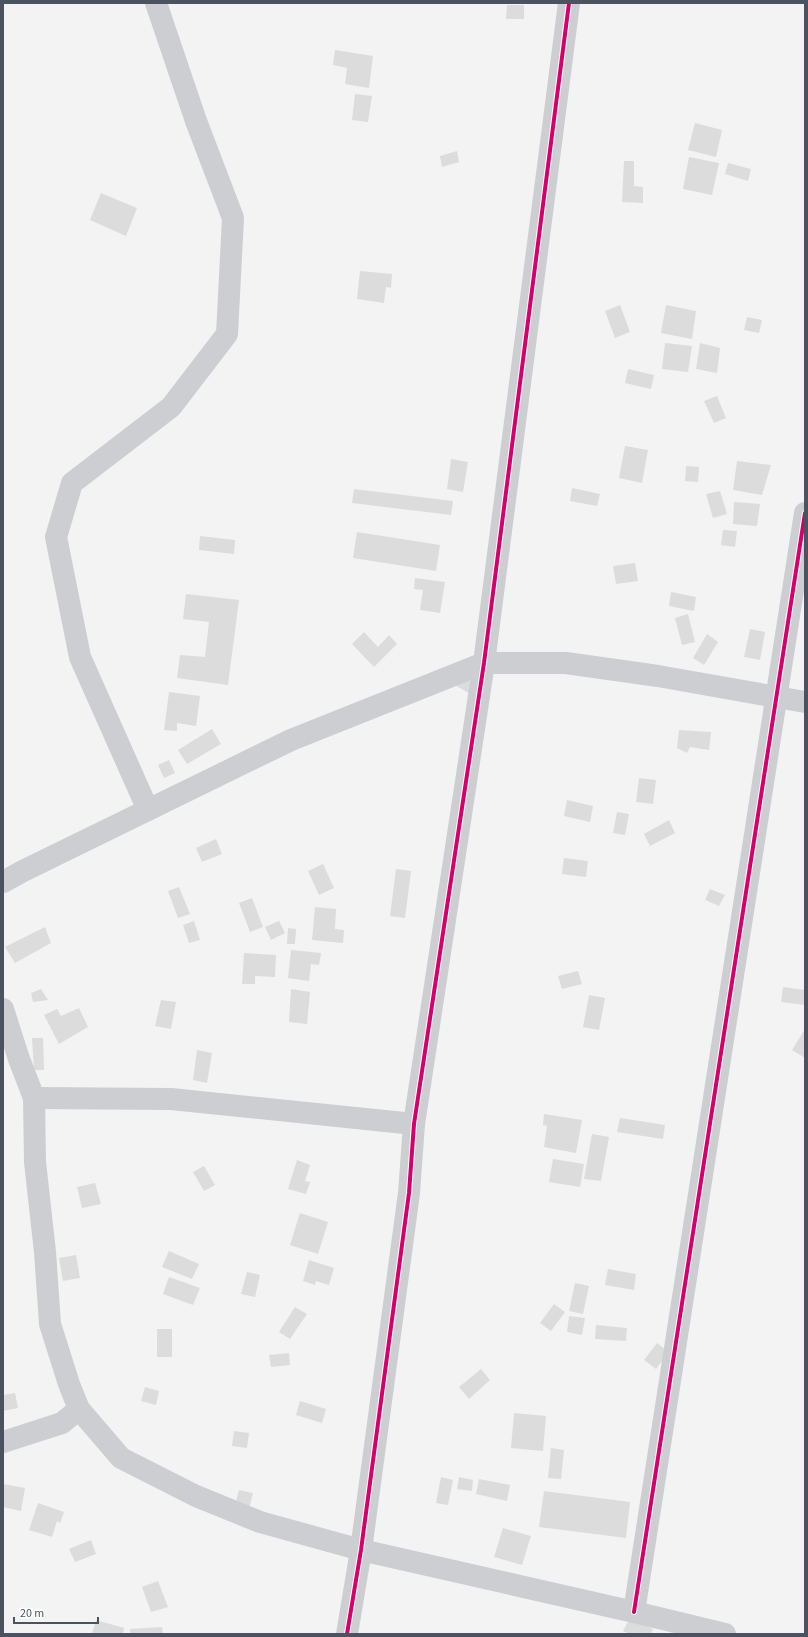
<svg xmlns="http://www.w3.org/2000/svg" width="808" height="1637" viewBox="0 0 808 1637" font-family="'Source Sans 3',sans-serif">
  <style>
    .building { fill: #dcdcdd }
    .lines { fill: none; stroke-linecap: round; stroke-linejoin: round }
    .minor { stroke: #cdced1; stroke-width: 22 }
    .cycleway-casing { stroke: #fff; stroke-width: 6 }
    .cycleway { stroke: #d6006c; stroke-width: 4 }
  </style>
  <rect width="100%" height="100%" fill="#f3f3f3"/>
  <g class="building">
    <path d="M507,5H524V19H506Z"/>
    <path d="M335,50L373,56L369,88L345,84L347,68L333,65Z"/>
    <path d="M355,94L372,96L368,122L352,120Z"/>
    <path d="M695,123L722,130L716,157L688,150Z"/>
    <path d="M457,151L459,162L442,167L440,156Z"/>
    <path d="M689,157L719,163L712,195L683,189Z"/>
    <path d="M624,161H634V186L643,187V203L622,202Z"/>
    <path d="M728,163L751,169L748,181L725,174Z"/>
    <path d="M101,193L137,208L126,236L90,220Z"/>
    <path d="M360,271L392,274L391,288L386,287L384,303L357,299Z"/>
    <path d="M620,305L630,332L615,338L605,311Z"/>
    <path d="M666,305L696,311L692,339L661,333Z"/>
    <path d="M747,317L762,320L759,333L744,330Z"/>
    <path d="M665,343L692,346L688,372L662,369Z"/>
    <path d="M700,343L720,348L717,373L696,369Z"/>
    <path d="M628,369L654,375L651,389L625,383Z"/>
    <path d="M717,396L726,418L714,423L704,401Z"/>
    <path d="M625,446L648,450L642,483L619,478Z"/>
    <path d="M451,459L468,462L463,492L447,489Z"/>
    <path d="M737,461L771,465L762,495L733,490Z"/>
    <path d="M686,466L699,467L698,482L685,481Z"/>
    <path d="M572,488L600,494L597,506L570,501Z"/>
    <path d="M354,489L453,501L451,515L352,503Z"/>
    <path d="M720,491L727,514L713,518L706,494Z"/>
    <path d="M734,502L760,504L757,526L733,524Z"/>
    <path d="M723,530L737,531L735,547L721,545Z"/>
    <path d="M357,532L440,545L436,571L353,558Z"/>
    <path d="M200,536L235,540L234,554L199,550Z"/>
    <path d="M635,563L638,581L616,584L613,566Z"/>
    <path d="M415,578L445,582L440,613L420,610L423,590L414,589Z"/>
    <path d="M671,592L696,597L694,611L669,606Z"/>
    <path d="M186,594L239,600L228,685L177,678L180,655L205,657L209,622L183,619Z"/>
    <path d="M688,614L695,642L682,645L675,618Z"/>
    <path d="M750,629L765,632L760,660L744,657Z"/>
    <path d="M364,632L378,647L389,635L397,644L374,667L352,644Z"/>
    <path d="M707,634L718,642L704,665L693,658Z"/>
    <path d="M460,675L483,689L477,698L455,685Z"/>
    <path d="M169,692L200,696L196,726L177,723V731L164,730Z"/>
    <path d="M212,729L221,744L187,764L178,750Z"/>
    <path d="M679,730L711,732L709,750L690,747L687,753L677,748Z"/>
    <path d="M169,760L175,773L164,778L158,765Z"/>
    <path d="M639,778L656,780L653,804L636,802Z"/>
    <path d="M567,800L593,806L590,822L564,816Z"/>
    <path d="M617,812L629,814L625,835L613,833Z"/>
    <path d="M669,820L675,833L650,846L644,834Z"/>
    <path d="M216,839L222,854L202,862L196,848Z"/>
    <path d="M564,858L588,861L586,877L562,874Z"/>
    <path d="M323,864L334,888L319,895L308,871Z"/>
    <path d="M396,869L411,871L405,918L390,916Z"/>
    <path d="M179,887L190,914L178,918L168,891Z"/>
    <path d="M710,889L725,895L719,906L705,900Z"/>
    <path d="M252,898L263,927L250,932L239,903Z"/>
    <path d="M315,907L336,909L335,929L344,930L343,943L312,940Z"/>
    <path d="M194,921L200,940L189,943L183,925Z"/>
    <path d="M279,921L285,933L271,940L265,927Z"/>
    <path d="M45,927L51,943L15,963L5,947Z"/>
    <path d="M288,928L296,929L295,944H287Z"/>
    <path d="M291,950L321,953L319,965L311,964L309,981L288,978Z"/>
    <path d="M244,953L276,955L275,977L255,976V984H242Z"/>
    <path d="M578,971L582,984L562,989L558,976Z"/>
    <path d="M783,987L805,990V1005L781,1002Z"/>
    <path d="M41,989L48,1000L33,1002L31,993Z"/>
    <path d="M291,989L310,992L307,1024L289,1022Z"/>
    <path d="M589,995L605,998L599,1030L583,1027Z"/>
    <path d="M161,1000L176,1002L171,1029L155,1026Z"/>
    <path d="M79,1008L88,1027L59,1044L44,1015L57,1009L61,1016Z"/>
    <path d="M805,1029V1058L792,1050Z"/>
    <path d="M32,1038H43L44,1070H34Z"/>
    <path d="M197,1050L212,1053L207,1083L193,1080Z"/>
    <path d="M544,1114L582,1120L576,1153L544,1147L547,1126L543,1125Z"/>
    <path d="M620,1118L665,1125L663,1139L617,1132Z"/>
    <path d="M592,1134L609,1137L601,1181L584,1179Z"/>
    <path d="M553,1159L584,1164L580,1187L549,1182Z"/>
    <path d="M297,1160L310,1165L305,1181L310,1182L306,1194L288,1189Z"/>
    <path d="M204,1166L215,1185L204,1191L193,1172Z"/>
    <path d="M95,1183L101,1204L82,1208L77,1187Z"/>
    <path d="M300,1213L328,1222L318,1254L290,1245Z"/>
    <path d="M169,1251L199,1264L192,1279L162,1267Z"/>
    <path d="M76,1255L80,1278L63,1281L59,1258Z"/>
    <path d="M309,1260L334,1268L329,1285L316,1281L315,1285L303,1281Z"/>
    <path d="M608,1269L636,1274L634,1290L605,1285Z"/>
    <path d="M247,1272L260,1275L255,1297L241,1294Z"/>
    <path d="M169,1277L200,1288L193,1305L163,1294Z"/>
    <path d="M575,1283L589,1286L583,1314L569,1311Z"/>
    <path d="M554,1304L565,1312L551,1331L540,1323Z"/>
    <path d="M295,1307L307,1314L290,1339L279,1332Z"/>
    <path d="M569,1316L585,1318L582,1335L567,1332Z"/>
    <path d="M596,1325L627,1328L626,1341L595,1339Z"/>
    <rect x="157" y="1329" width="15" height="28"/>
    <path d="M657,1343L669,1352L656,1369L644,1360Z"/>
    <path d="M289,1353L290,1365L271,1367L269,1355Z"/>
    <path d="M481,1369L490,1380L469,1399L459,1387Z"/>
    <path d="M145,1387L159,1391L156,1405L141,1401Z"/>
    <path d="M15,1393L18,1408L3,1411V1395Z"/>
    <path d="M300,1401L326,1409L322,1423L296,1415Z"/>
    <path d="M514,1413L546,1416L543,1451L511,1448Z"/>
    <path d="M234,1431L249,1433L247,1448L232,1446Z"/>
    <path d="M551,1448L564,1450L561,1479L548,1478Z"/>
    <path d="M441,1477L453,1480L448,1505L436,1503Z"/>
    <path d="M459,1477L473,1480L472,1491L457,1489Z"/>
    <path d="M479,1479L510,1485L507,1501L476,1494Z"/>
    <path d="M3,1484L25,1488L21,1511L3,1507Z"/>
    <path d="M239,1490L253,1493L247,1517L233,1513Z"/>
    <path d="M544,1491L630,1502L626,1538L539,1527Z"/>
    <path d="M38,1503L64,1512L60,1523L57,1521L52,1537L29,1530Z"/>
    <path d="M503,1528L531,1536L522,1565L494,1557Z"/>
    <path d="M91,1540L96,1554L75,1562L69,1549Z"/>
    <path d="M158,1581L168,1607L151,1612L142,1587Z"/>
    <path d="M630,1618L653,1629L651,1634H629L623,1631Z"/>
    <path d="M96,1620L124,1628L123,1634H92Z"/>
    <path d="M162,1627L163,1634H130V1629Z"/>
  </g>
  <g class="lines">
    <g class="minor">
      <path d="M148,810L80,657L56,537L72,483L171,407L227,334L233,218L196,121L156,3"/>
      <path d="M3,882L23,871L291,740L484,663H566L658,676L805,702"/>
      <path d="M3,1009L19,1059L34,1098L35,1162L45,1252L50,1324L69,1384L79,1409L121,1458L196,1496L260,1522L361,1550L634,1612L725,1634"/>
      <path d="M34,1098L171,1099L414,1124"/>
      <path d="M3,1442L62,1423L79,1409"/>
      <path d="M634,1612L805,513"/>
      <path d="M347,1634L361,1550L409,1193L414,1124L484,663L569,3"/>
    </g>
    <defs>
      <g id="cycleway">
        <path d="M634,1612L805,513"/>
        <path d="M347,1634L361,1550L409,1193L414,1124L484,663L569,3"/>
      </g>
    </defs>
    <use href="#cycleway" class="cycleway-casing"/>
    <use href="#cycleway" class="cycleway"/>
  </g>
  <rect width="808" height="1637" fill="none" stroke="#4a535f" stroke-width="8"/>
  <path d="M14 1617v6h84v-6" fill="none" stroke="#4a535f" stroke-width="2"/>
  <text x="20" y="1617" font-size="12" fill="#4a535f" stroke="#ffffff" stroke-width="3" paint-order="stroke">20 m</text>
</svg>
